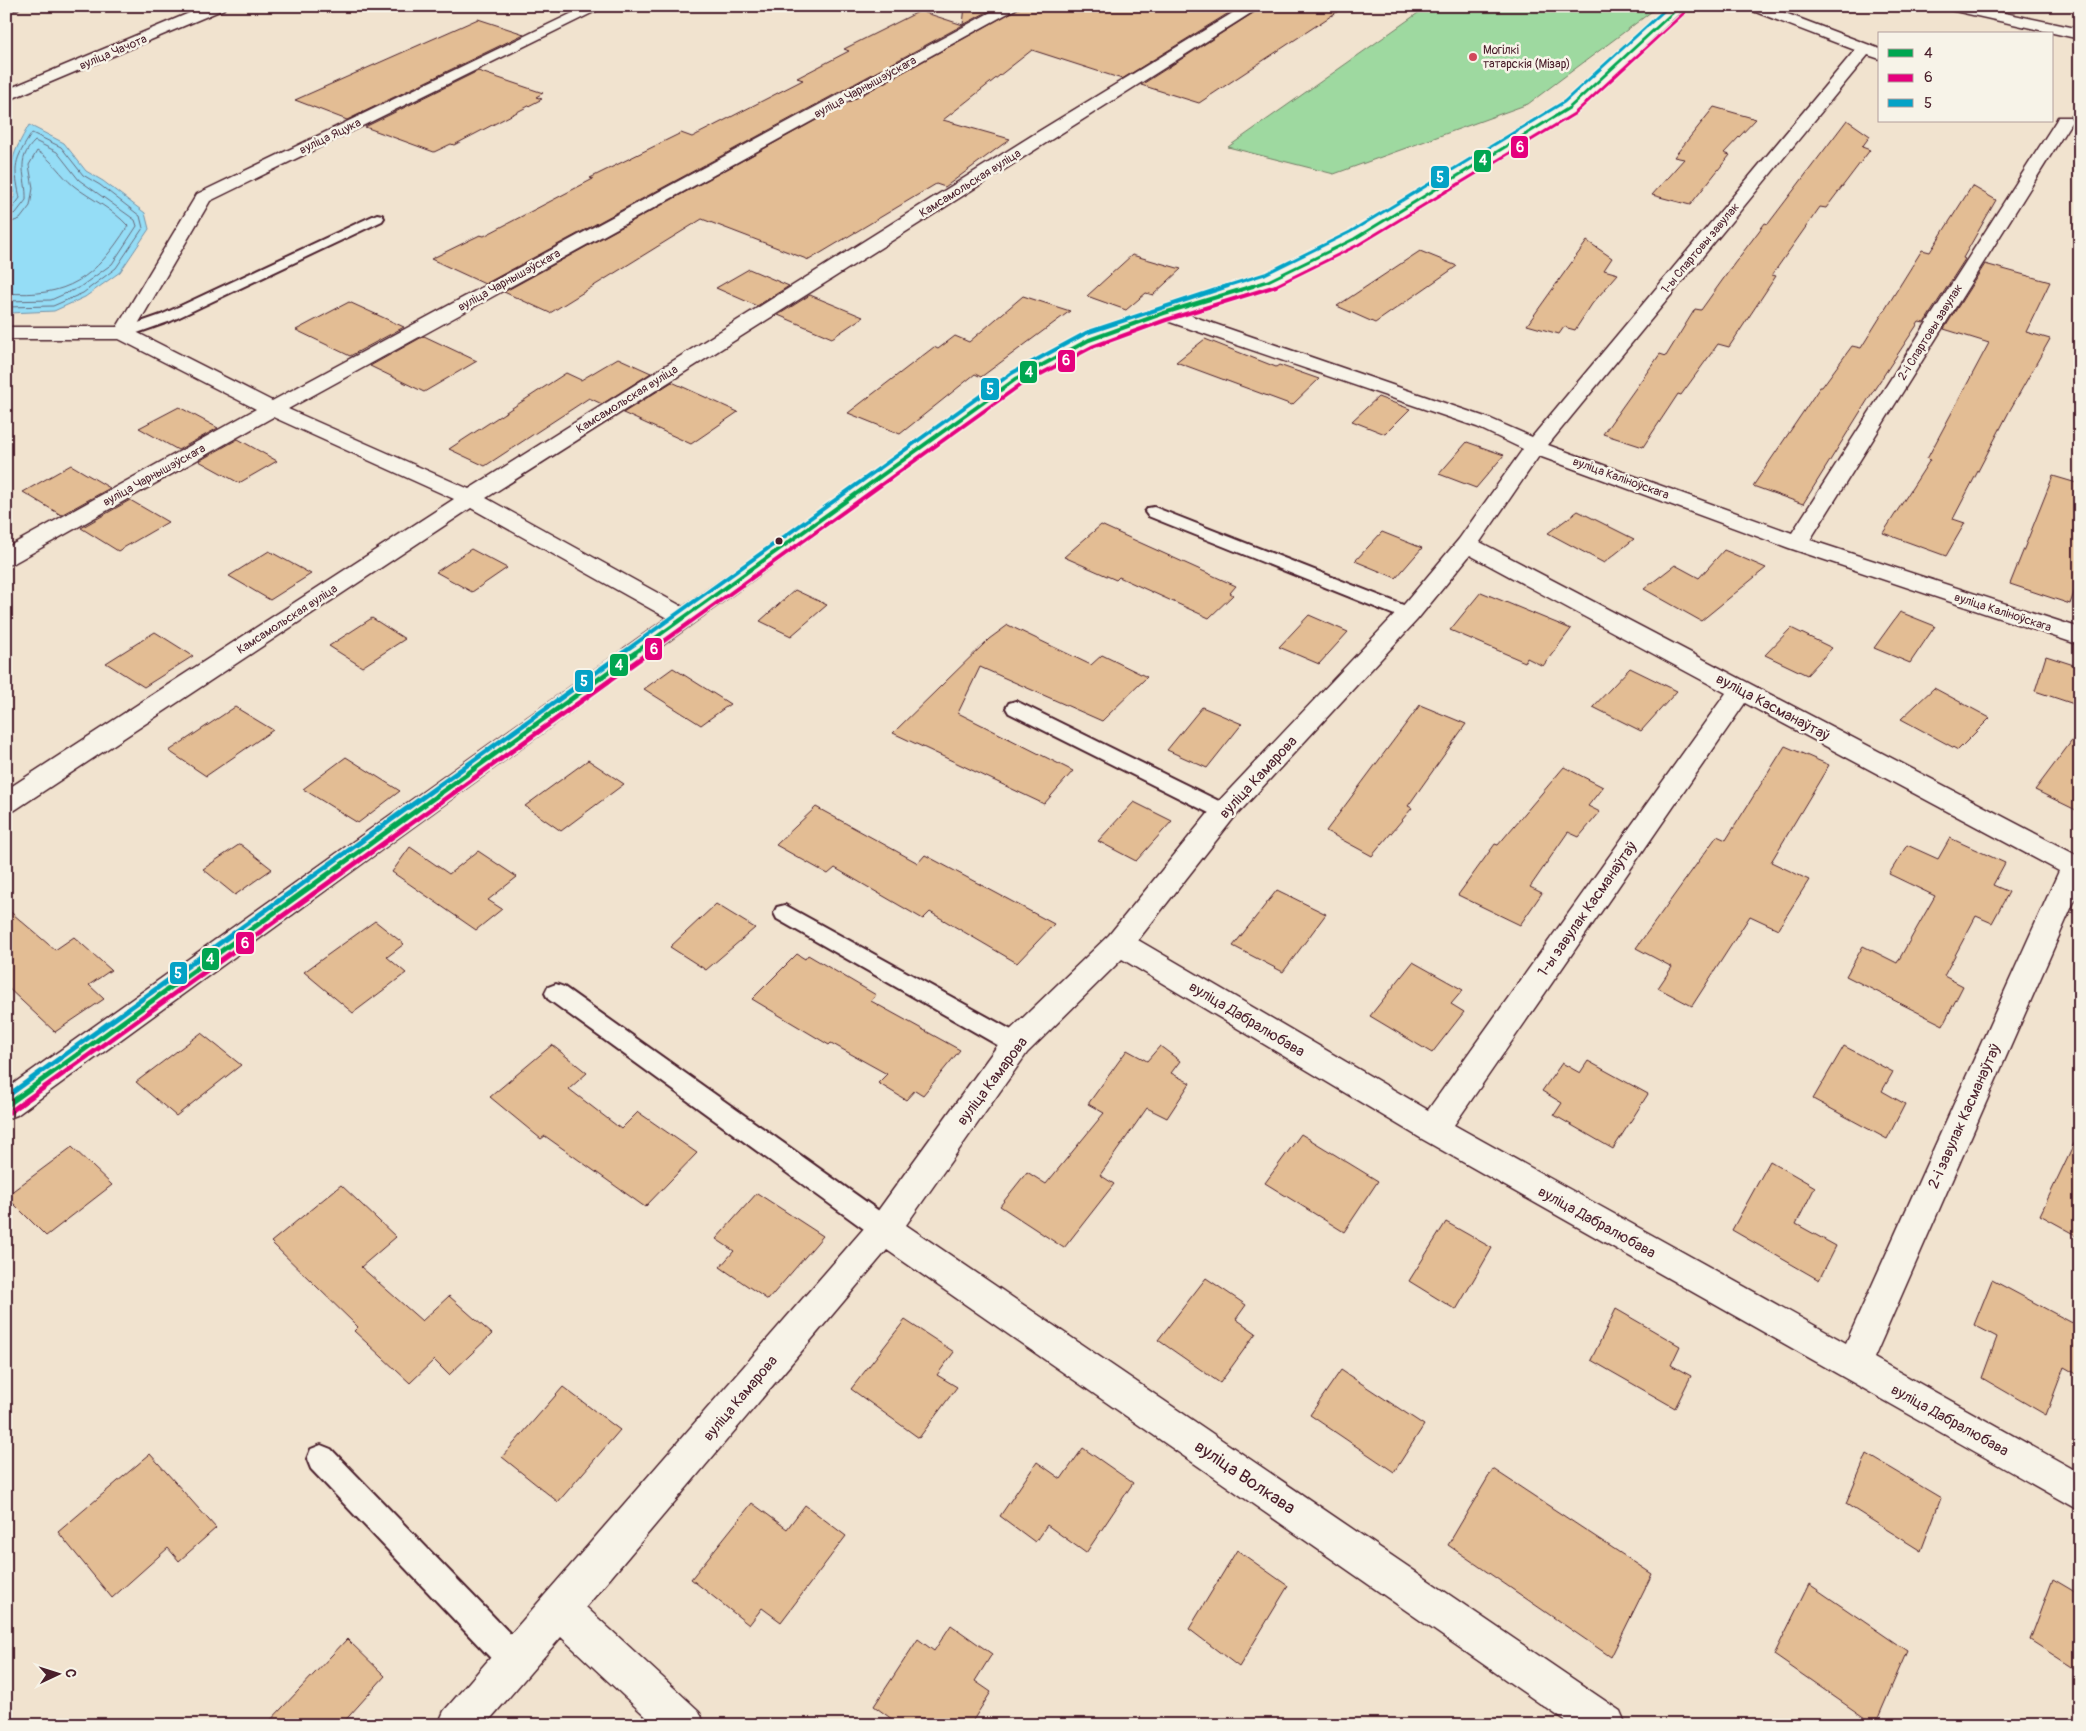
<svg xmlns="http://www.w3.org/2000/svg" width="2086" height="1731" viewBox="0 0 2086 1731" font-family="Pangolin,sans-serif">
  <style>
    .green { fill: #9ed9a0; stroke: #747c66 }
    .water { fill: #95ddf6; stroke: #7791a5 }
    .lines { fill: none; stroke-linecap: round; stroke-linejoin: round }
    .shore { stroke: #686b7c; stroke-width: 1 }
    .building { fill: #e3bd94; stroke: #4a1f2b }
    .service-casing { stroke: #4a1f2b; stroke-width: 4 }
    .minor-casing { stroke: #4a1f2b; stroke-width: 3 }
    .service { fill: #f7f3e8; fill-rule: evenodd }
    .minor { fill: #f7f3e8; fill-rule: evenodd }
    .bus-1-far2-casing { stroke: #f7f3e8; stroke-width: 5.5 }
    .bus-1-far1-casing { stroke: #f7f3e8; stroke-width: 7 }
    .bus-1-casing { stroke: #f7f3e8; stroke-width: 9 }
    .bus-2-far2-casing { stroke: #f7f3e8; stroke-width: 5.5 }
    .bus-2-far1-casing { stroke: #f7f3e8; stroke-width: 7 }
    .bus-2-casing { stroke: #f7f3e8; stroke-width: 9 }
    .bus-3-far2-casing { stroke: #f7f3e8; stroke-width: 5.5 }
    .bus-3-far1-casing { stroke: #f7f3e8; stroke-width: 7 }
    .bus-3-casing { stroke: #f7f3e8; stroke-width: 9 }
    .bus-1-far2 { stroke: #00a651; stroke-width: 3 }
    .bus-1-far1 { stroke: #00a651; stroke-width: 4 }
    .bus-1 { stroke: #00a651; stroke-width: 5 }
    .bus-2-far2 { stroke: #e5007d; stroke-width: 3 }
    .bus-2-far1 { stroke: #e5007d; stroke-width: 4 }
    .bus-2 { stroke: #e5007d; stroke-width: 5 }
    .bus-3-far2 { stroke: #04a2c6; stroke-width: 3 }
    .bus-3-far1 { stroke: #04a2c6; stroke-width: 4 }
    .bus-3 { stroke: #04a2c6; stroke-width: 5 }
    .poi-dot { fill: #d1495b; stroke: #f7f3e8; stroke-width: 2 }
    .bus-dot { fill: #4a1f2b; stroke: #f7f3e8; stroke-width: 2 }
    .labels { text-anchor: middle; stroke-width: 5; stroke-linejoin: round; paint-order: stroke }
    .far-poi-label { font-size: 12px; fill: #4a1f2b; stroke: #f7f3e8; text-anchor: start }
    .far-street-label { font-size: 12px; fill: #4a1f2b; stroke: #f7f3e8 }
    .street-label { font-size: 15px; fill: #4a1f2b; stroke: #f7f3e8 }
    .near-street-label { font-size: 18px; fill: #4a1f2b; stroke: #f7f3e8 }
    .line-badge { stroke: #f7f3e8; stroke-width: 2 }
    .badge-label { font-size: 14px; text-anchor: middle; font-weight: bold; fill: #fff }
  </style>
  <rect width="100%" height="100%" fill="#f1e3cf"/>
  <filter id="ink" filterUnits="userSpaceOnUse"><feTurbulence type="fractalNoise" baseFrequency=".02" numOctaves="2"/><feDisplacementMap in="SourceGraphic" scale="10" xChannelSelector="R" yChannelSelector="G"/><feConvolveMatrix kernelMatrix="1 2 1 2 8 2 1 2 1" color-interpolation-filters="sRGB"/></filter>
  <g filter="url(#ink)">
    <path class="green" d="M1428,6H1659L1528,104L1334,174L1228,147Z"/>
    <path class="water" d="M29,125L64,143L86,171L103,181L145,213L149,229L120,272L85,297L54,311L10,313L6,311V207L15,196C8,161 12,156 29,125Z"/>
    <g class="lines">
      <g class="shore">
        <path d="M6,210L12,209L20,198C13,165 14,161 32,133L61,147L83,175L100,185L140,216L143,228L116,268L83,293L53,306L6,307"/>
        <path d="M6,216L16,213L26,200C27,176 14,161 35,141L57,152L79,180L135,220L137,226L112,264L80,287L51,300L6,301"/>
        <path d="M6,224L20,219L30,206L33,188L29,165L37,151C53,160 60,175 74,186C92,200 113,209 128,226C95,278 68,298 6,293"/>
      </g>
    </g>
    <g class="building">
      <path d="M965,6H998L485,284L431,259L480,235L484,236L593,179L590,178L681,133L692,137L803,80L797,78L849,51L844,49L920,11L963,25Z"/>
      <path d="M1023,6H1240L1122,79L1032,50L943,120L1010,139L945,187L936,184L809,260L702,219L550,313L504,292Z"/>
      <path d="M1264,6H1346L1199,103L1141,85Z"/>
      <path d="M478,19L524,34L347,120L295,100Z"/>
      <path d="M478,71L543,93L536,97L542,99L454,145L451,144L434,152L365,127Z"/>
      <path d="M1714,107L1756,119L1724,153L1730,155L1690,205L1652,195L1684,159L1674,157Z"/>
      <path d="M1847,120L1870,136L1862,147L1870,150L1826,208L1820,207L1772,275L1776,276L1729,347L1718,344L1681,395L1678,394L1643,447L1603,434L1660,354L1666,356L1695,309L1701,310L1734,264L1765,223L1768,224Z"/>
      <path d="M1972,186L1996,200L1963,258L1965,259L1924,323L1919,322L1872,393L1803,504L1753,486L1820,387H1822L1852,346L1861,348L1922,250L1930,252Z"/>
      <path d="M1587,241L1612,258L1604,270L1618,274L1592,304L1575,330L1564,327L1559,334L1527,325Z"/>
      <path d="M1420,251L1457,266L1375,323L1337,306Z"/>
      <path d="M1132,255L1181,269L1153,295L1146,293L1126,310L1087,296Z"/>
      <path d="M1985,264L2050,282L2026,332L2050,339L2010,410L1953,519L1965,523L1946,556L1883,533L1930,460L1927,459L1989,343L1944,329Z"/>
      <path d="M749,269L789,286L757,306L716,288Z"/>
      <path d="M810,295L863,317L832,338L778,315Z"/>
      <path d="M1023,296L1070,311L981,377L975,374L900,434L848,413L934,347L938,349L955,336L969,342Z"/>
      <path d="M349,302L404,327L350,356L296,330Z"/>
      <path d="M424,336L477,361L424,392L370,366Z"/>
      <path d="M1205,339L1276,367L1279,365L1319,379L1292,405L1176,362Z"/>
      <path d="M618,358L651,373L602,404L589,398L485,466L449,449L566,373L581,380Z"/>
      <path d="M672,382L738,412L691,444L623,413Z"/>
      <path d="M1378,397L1410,409L1385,434L1352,421Z"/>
      <path d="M179,407L218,428L178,450L139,428Z"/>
      <path d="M238,439L277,461L239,483L199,461Z"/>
      <path d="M1467,442L1504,455L1476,488L1439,474Z"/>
      <path d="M71,465L110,488L61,515L23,492Z"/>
      <path d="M2053,476L2080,484V576L2070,604L2010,584Z"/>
      <path d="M130,500L168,522L118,551L81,528Z"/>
      <path d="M1578,511L1634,539L1604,563L1548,533Z"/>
      <path d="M1101,525L1236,586L1230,593L1233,595L1209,618L1119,577L1116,580L1064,557Z"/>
      <path d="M1382,532L1422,548L1396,578L1355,561Z"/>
      <path d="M471,549L507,568L472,592L436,572Z"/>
      <path d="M1724,550L1766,568L1701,621L1644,589L1675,565L1699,578Z"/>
      <path d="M269,551L311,574L270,600L229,576Z"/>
      <path d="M795,590L827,605L791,636L760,621Z"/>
      <path d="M1481,592L1571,629L1543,666L1527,658L1525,662L1450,630Z"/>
      <path d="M1900,612L1935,626L1910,663L1874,648Z"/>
      <path d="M1309,615L1348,632L1319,664L1279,647Z"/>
      <path d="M372,618L405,639L362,667L329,646Z"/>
      <path d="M1008,625L1091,665L1102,655L1147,677L1102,721L980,667L958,713L1073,771L1044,804L893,733L989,639Z"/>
      <path d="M1791,628L1832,648L1807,675L1765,655Z"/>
      <path d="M155,632L193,656L144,687L106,663Z"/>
      <path d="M2046,656L2080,667V706L2035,691Z"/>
      <path d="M673,668L730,704L701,725L644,689Z"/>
      <path d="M1630,668L1677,691L1641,731L1593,707Z"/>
      <path d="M1934,688L1990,718L1958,750L1901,719Z"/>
      <path d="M1420,705L1466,724L1408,806L1412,808L1372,856L1326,831Z"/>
      <path d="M235,707L273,730L206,776L169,751Z"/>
      <path d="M1202,707L1242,724L1207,768L1167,750Z"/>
      <path d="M2080,730V812L2035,790Z"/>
      <path d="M1785,746L1829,765L1771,862L1809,880L1778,929L1750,916L1692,1006L1658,988L1672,967L1636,948L1717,836L1726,840Z"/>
      <path d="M346,757L400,791L358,823L303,789Z"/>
      <path d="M588,760L624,784L561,831L525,806Z"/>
      <path d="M1564,767L1603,787L1588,806L1600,812L1579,837L1568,832L1530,887L1542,893L1520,925L1458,895L1495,844L1498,845Z"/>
      <path d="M1134,802L1172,821L1136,861L1098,841Z"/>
      <path d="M816,807L918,863L925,855L1054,924L1017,963L930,912L923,919L835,868L828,874L776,845Z"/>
      <path d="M1950,838L2005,863L1993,885L2009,892L1992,923L1976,916L1944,976L1963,986L1943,1025L1846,976L1863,946L1897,963L1935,896L1889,874L1907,845L1938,859Z"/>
      <path d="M240,844L272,869L235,895L203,869Z"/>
      <path d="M410,847L449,874L478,851L517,877L488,900L502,909L476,930L392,872Z"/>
      <path d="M1277,890L1326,914L1283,972L1233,946Z"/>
      <path d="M716,904L755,928L706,970L670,947Z"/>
      <path d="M6,908L55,950L74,937L111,970L89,985L104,999L55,1032L6,986Z"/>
      <path d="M375,921L404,944L387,957L406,973L353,1013L304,972Z"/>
      <path d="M797,954L805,959L808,955L876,995L871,1001L960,1050L923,1095L915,1090L906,1100L878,1083L887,1074L831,1043L829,1045L752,999Z"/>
      <path d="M1413,962L1463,990L1451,1004L1464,1012L1432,1053L1370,1016Z"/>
      <path d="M201,1033L241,1065L176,1116L136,1082Z"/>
      <path d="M552,1045L587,1073L569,1089L621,1129L638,1112L697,1153L645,1207L545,1136L541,1139L490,1097Z"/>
      <path d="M1160,1046L1180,1061L1171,1073L1190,1083L1167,1118L1147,1108L1100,1175L1114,1184L1064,1248L1000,1206L1027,1172L1046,1184L1104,1113L1088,1104L1127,1050L1147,1061Z"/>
      <path d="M1844,1046L1893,1072L1882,1091L1905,1104L1887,1139L1813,1099Z"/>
      <path d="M1588,1061L1648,1094L1613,1149L1554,1115L1562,1103L1542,1091L1562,1063L1580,1073Z"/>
      <path d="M2080,1131V1237L2040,1215Z"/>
      <path d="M1301,1134L1378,1181L1344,1232L1265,1183Z"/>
      <path d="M72,1147L112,1185L46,1236L6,1196Z"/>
      <path d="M1770,1161L1815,1187L1796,1224L1836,1246L1819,1280L1732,1230Z"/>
      <path d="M341,1185L396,1237L361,1267L422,1321L449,1296L492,1334L449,1375L434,1360L410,1383L354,1331L358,1327L271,1242Z"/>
      <path d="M757,1193L823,1236L768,1300L720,1267L734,1251L716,1239Z"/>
      <path d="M1446,1222L1492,1248L1456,1310L1409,1281Z"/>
      <path d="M1206,1278L1246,1305L1236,1319L1256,1333L1220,1383L1158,1340Z"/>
      <path d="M1992,1280L2080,1327V1376L2064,1367L2046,1415L1982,1378L1997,1337L1974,1325Z"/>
      <path d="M1616,1309L1680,1346L1671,1365L1691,1376L1675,1408L1591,1360Z"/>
      <path d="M905,1320L954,1352L937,1375L957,1387L919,1438L851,1389Z"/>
      <path d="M1341,1370L1424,1425L1394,1472L1310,1415Z"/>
      <path d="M563,1387L620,1430L558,1502L502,1457Z"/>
      <path d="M1083,1448L1133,1483L1086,1553L1047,1525L1035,1542L1000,1516L1037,1462L1061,1479Z"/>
      <path d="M150,1454L216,1528L179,1561L168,1548L112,1598L58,1532Z"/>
      <path d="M1867,1454L1941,1498L1921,1551L1846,1504Z"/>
      <path d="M1493,1469L1652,1574L1611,1657L1448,1545Z"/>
      <path d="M752,1503L787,1529L805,1505L846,1536L781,1622L762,1608L749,1625L691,1579Z"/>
      <path d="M1237,1550L1288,1586L1239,1667L1189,1629Z"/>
      <path d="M2053,1579L2080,1595V1672L2030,1640Z"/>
      <path d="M1809,1584L1907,1651L1875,1725L1774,1655Z"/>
      <path d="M951,1625L992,1654L975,1681L991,1692L970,1725H900L874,1706L918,1639L934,1651Z"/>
      <path d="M347,1639L385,1676L341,1725H266Z"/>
    </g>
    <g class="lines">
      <defs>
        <g id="service">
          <path d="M377,214L382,215L384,218L382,221L171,321L123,338L115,333L118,330L161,315Z"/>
          <path d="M1154,507L1416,610L1418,614L1416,618L1409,620L1402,618L1148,516L1145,512L1148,508Z"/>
          <path d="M1016,701L1231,807L1234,812L1231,817L1224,820L1217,817L1009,713L1006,708L1009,703Z"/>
          <path d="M785,905L1024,1037L1028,1044L1024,1051L1016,1054L1008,1051L777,919L774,913L777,907Z"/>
          <path d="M556,984L564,987L893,1221L897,1229L893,1237L884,1240L875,1237L548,999L545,993L548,987Z"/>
          <path d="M321,1445L331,1449L525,1649L529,1660L525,1671L514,1675L503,1671L311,1469L307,1459L311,1449Z"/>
        </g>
        <g id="minor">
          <path d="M6,6H20L18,9L6,11Z"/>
          <path d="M206,6H226L224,9L6,101V90Z"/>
          <path d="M587,6H606L210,201L134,331L272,401L1002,6H1021L288,409L469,489L1036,133L1244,6H1262L486,498L683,607L1009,375L1082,336L1157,309L1261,277L1348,235L1563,105L1671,6H1687L1575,111L1360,243L1275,285L1183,313L1491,419L1532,437L1855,50L1748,9L1746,6H1767L1880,49V59L1868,55L1548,445L1792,533L2056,121L2058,117H2070L2072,121L1810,540L2080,628V645L1789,548L1539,456L1480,542L2080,857V888L1874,1358L2080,1473V1511L1422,1139L1122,959L1027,1053L906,1225L1620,1711L1626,1725H1571L887,1250L586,1607L699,1711L705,1725H655L561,1637L485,1725H438L444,1711L872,1219L1005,1035L1109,935L1215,805L1401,608L1459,539L1523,449L1477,427L1164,320L1096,344L1023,383L17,1115L6,1119V1089L667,618L471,508L15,810L6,813V790L454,499L273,417L14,563L6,565V548L256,409L119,339H6V327H117L197,194ZM1470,555L1726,693L1428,1110L1138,940L1233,819L1417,620ZM1745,703L2059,871L1846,1343L1454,1125Z"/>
          <path d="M1943,6H1972L2080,29V39L1950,10Z"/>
        </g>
      </defs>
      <use href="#service" class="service-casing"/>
      <use href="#minor" class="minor-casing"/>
      <use href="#service" class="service"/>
      <use href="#minor" class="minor"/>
      <defs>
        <path id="bus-1-far2" d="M1249,287L1268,281L1354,239L1569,108L1680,6"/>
        <path id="bus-1-far1" d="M633,654L1016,379L1089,340L1164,313L1253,286"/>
        <path id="bus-1" d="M6,1106L635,653"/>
        <path id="bus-2-far2" d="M1273,287L1358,245L1574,114L1685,12"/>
        <path id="bus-2-far1" d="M646,654L1020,385L1092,347L1166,320L1276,286"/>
        <path id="bus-2" d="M10,1112L648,653"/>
        <path id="bus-3-far2" d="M1223,287L1265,274L1350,232L1564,102L1669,6"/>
        <path id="bus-3-far1" d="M621,654L1012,373L1086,333L1228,286"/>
        <path id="bus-3" d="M6,1097L623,653"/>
      </defs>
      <use href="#bus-1-far2" class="bus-1-far2-casing"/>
      <use href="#bus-1-far1" class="bus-1-far1-casing"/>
      <use href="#bus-1" class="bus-1-casing"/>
      <use href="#bus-2-far2" class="bus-2-far2-casing"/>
      <use href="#bus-2-far1" class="bus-2-far1-casing"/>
      <use href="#bus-2" class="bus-2-casing"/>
      <use href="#bus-3-far2" class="bus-3-far2-casing"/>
      <use href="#bus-3-far1" class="bus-3-far1-casing"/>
      <use href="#bus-3" class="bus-3-casing"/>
      <use href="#bus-1-far2" class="bus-1-far2"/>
      <use href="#bus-1-far1" class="bus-1-far1"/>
      <use href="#bus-1" class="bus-1"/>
      <use href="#bus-2-far2" class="bus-2-far2"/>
      <use href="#bus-2-far1" class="bus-2-far1"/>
      <use href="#bus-2" class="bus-2"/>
      <use href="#bus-3-far2" class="bus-3-far2"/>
      <use href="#bus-3-far1" class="bus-3-far1"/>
      <use href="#bus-3" class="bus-3"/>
    </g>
  </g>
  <circle class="poi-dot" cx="1473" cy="57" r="5"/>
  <circle class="bus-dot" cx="779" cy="541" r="4.5"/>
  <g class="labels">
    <g class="far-poi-label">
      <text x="1483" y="54">Могілкі<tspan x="1483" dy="14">татарскія (Мізар)</tspan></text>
    </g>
    <g class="far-street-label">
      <text transform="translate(113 52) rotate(-23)" y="4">вуліца Чачота</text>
      <text transform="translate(865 87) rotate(-29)" y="4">вуліца Чарнышэўскага</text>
      <text transform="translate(330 136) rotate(-26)" y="4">вуліца Яцука</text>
      <text transform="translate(970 183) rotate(-32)" y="4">Камсамольская вуліца</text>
      <text transform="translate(1700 248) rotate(-50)" y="4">1-ы Спартовы завулак</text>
      <text transform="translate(509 280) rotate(-29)" y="4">вуліца Чарнышэўскага</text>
      <text transform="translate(1930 332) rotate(-58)" y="4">2-і Спартовы завулак</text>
      <text transform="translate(627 399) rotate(-32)" y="4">Камсамольская вуліца</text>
      <text transform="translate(154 475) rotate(-29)" y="4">вуліца Чарнышэўскага</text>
      <text transform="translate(1621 478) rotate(20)" y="4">вуліца Каліноўскага</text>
      <text transform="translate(2003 612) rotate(18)" y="4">вуліца Каліноўскага</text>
      <text transform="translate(287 619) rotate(-33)" y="4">Камсамольская вуліца</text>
    </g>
    <g class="street-label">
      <text transform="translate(1773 707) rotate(28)" y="5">вуліца Касманаўтаў</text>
      <text transform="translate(1258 777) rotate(-47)" y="5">вуліца Камарова</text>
      <text transform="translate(1587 909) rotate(-55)" y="5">1-ы завулак Касманаўтаў</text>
      <text transform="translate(1247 1019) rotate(31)" y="5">вуліца Дабралюбава</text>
      <text transform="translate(992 1081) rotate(-53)" y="5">вуліца Камарова</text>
      <text transform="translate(1964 1116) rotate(-66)" y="5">2-і завулак Касманаўтаў</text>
      <text transform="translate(1597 1222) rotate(29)" y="5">вуліца Дабралюбава</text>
      <text transform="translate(740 1398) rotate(-50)" y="5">вуліца Камарова</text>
      <text transform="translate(1950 1420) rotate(29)" y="5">вуліца Дабралюбава</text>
    </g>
    <g class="near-street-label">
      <text transform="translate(1245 1477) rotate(34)" y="6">вуліца Волкава</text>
    </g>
  </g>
  <g class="line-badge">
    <rect x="1510" y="135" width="19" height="24" rx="5" fill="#e5007d"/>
    <rect x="1473" y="149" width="19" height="24" rx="5" fill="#00a651"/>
    <rect x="1430" y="165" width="20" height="24" rx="5" fill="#04a2c6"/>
    <rect x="1057" y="349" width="19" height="24" rx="5" fill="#e5007d"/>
    <rect x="1019" y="360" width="19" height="24" rx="5" fill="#00a651"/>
    <rect x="980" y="377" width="20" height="24" rx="5" fill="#04a2c6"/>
    <rect x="644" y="637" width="19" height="24" rx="5" fill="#e5007d"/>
    <rect x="609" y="653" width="20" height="24" rx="5" fill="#00a651"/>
    <rect x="574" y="669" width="20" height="24" rx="5" fill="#04a2c6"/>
    <rect x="235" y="931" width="20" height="24" rx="5" fill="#e5007d"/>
    <rect x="201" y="947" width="19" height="24" rx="5" fill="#00a651"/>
    <rect x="169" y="961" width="19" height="24" rx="5" fill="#04a2c6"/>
  </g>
  <g class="badge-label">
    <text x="1520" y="152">6</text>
    <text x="1483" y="165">4</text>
    <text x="1440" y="182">5</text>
    <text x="1066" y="365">6</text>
    <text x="1029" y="377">4</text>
    <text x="990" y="394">5</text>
    <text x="654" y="654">6</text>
    <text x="619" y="670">4</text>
    <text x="584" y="686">5</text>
    <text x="245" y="948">6</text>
    <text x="210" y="964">4</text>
    <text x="178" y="978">5</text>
  </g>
  <rect width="2086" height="1731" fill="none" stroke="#f7f3e8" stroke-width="25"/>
  <rect x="12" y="12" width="2061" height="1706" fill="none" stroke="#4a1f2b" stroke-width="2" filter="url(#ink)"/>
  <rect x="1878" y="32" width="175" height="90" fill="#f7f3e8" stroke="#b29e9c"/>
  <rect x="1888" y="49" width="25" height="8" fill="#00a651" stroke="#b29e9c"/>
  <text x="1924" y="58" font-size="15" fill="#4a1f2b">4</text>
  <rect x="1888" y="74" width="25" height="8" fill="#e5007d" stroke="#b29e9c"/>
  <text x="1924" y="82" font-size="15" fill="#4a1f2b">6</text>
  <rect x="1888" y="99" width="25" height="8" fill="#04a2c6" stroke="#b29e9c"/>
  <text x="1924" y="108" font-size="15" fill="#4a1f2b">5</text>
  <g transform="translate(58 1674) rotate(86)" stroke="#f7f3e8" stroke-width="4" paint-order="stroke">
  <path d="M0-4L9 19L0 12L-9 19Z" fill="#4a1f2b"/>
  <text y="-8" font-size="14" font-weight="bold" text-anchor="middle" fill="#4a1f2b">С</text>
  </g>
</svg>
